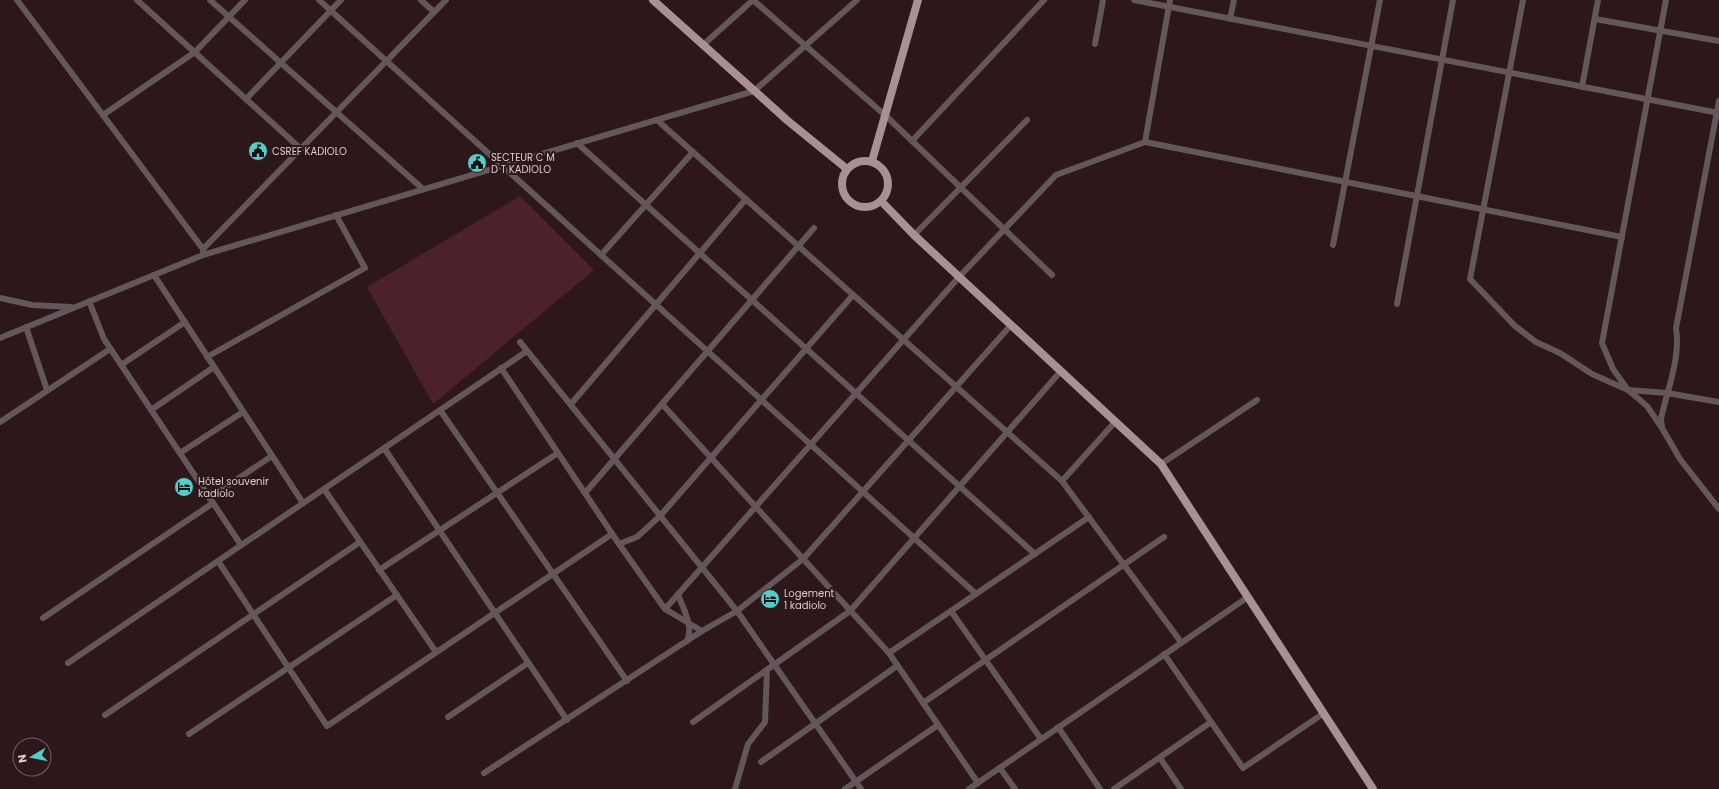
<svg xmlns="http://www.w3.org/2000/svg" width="1719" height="789" viewBox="0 0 1719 789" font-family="Poppins,sans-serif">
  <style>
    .green { fill: #4d2129 }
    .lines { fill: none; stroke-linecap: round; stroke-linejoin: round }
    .minor { stroke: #645759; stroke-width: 6 }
    .major { stroke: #a99093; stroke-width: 8 }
    .labels { text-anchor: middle; stroke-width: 4; stroke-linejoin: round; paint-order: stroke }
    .poi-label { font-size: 10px; fill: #ddcdcf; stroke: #2d171b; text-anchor: start }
  </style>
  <rect width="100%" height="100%" fill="#2d171b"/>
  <path class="green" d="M520,196L594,270L433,404L367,287Z"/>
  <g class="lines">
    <g class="minor">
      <path d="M17,0L203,249V252"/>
      <path d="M137,0L301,149"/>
      <path d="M210,0L423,189"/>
      <path d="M319,0L976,594"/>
      <path d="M421,0L434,12"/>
      <path d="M753,0L886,116L1052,275"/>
      <path d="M1134,0L1719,113"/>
      <path d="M1523,0L1470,279L1515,326L1536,342L1560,353L1592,374L1628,390L1647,406L1662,428L1680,459L1719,509"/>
      <path d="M1666,0L1602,343L1613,369L1628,390L1667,393L1719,402"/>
      <path d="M1230,19L1234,0"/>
      <path d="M1595,19L1719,41"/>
      <path d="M1095,44L1103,0"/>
      <path d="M703,45L753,0"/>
      <path d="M1582,87L1598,0"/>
      <path d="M246,99L341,0"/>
      <path d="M103,115L195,52L245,0"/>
      <path d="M657,120L1062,481L1181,642"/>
      <path d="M912,141L1044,0"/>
      <path d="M1145,142L1170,0"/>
      <path d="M577,143L1035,554"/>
      <path d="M914,235L1027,120"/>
      <path d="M1333,245L1380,0"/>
      <path d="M203,249L446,0"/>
      <path d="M601,255L693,152"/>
      <path d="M154,275L303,503"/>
      <path d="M0,298L32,305L71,307"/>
      <path d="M89,301L104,339L241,545"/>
      <path d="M1397,304L1453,0"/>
      <path d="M26,327L47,390"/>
      <path d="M0,338L203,255L754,91L857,0"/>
      <path d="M520,342L737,611L861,789"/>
      <path d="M207,357L365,268L336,215"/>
      <path d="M121,365L185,322"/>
      <path d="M501,368L619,544L665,609L702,631"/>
      <path d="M571,404L746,199"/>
      <path d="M662,404L889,653L978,783"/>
      <path d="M151,410L214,367"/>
      <path d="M440,410L627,681"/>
      <path d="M0,422L110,349"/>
      <path d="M1662,427L1661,419C1667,390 1681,358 1676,328L1719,101"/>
      <path d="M384,448L567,720"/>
      <path d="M180,453L243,412"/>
      <path d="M1161,464L1257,400"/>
      <path d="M1062,481L1115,422"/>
      <path d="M324,489L436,652"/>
      <path d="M585,493L814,228"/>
      <path d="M209,498L272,456"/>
      <path d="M619,544L637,537L660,516L853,295"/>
      <path d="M218,561L327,726L612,534"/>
      <path d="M379,570L558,453"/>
      <path d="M678,594C683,609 694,625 687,641"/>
      <path d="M665,609L959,277L1056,175L1145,142L1622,237"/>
      <path d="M951,611L1041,739"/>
      <path d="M43,618L213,503"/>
      <path d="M889,653L1089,517"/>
      <path d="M1164,654L1243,768L1324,713"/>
      <path d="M68,663L527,351"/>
      <path d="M923,703L1164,537"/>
      <path d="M105,715L360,542"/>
      <path d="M448,717L528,663"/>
      <path d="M693,722L850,611L1061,371"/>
      <path d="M1058,727L1100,789"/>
      <path d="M189,734L397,595"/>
      <path d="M1160,758L1181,789"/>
      <path d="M761,762L897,666"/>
      <path d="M1000,768L1015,789"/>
      <path d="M484,773L702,631L737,611L803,559L1011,325"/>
      <path d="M735,789L748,744L765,722L767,670"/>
      <path d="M845,789L938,725"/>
      <path d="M969,789L1248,597"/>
      <path d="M1114,789L1211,722"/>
    </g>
    <g class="major">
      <path d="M653,0L788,121L847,169"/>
      <circle cx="865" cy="184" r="23"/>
      <path d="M872,161L918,0"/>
      <path d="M881,201L914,235L1161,464L1373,789"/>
    </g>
  </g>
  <defs>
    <symbol id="civic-disc" viewBox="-11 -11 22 22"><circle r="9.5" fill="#54cdc6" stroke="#2d171b"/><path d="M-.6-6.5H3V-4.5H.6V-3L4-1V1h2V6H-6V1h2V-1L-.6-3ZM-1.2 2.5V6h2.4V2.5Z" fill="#111"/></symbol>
    <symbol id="hotel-disc" viewBox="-11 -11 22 22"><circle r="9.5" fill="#54cdc6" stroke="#2d171b"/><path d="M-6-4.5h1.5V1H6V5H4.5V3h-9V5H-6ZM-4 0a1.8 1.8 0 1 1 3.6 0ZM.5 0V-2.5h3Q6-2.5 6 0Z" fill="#111"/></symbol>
  </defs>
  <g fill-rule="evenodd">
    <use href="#civic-disc" x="247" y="140" width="22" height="22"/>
    <use href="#civic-disc" x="466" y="152" width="22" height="22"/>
    <use href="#hotel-disc" x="173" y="476" width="22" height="22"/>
    <use href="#hotel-disc" x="759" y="588" width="22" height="22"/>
  </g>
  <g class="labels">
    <g class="poi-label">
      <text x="272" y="155">CSREF KADIOLO</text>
      <text x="491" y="161">SECTEUR C M<tspan x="491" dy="12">D T KADIOLO</tspan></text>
      <text x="198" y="485">Hôtel souvenir<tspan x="198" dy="12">kadiolo</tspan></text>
      <text x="784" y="597">Logement<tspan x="784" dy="12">1 kadiolo</tspan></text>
    </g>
  </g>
  <g transform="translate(32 757) rotate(260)"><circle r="19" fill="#2d171b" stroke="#736063"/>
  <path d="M0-3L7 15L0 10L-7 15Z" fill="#54cdc6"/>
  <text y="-6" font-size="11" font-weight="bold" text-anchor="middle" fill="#ddcdcf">N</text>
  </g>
</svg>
